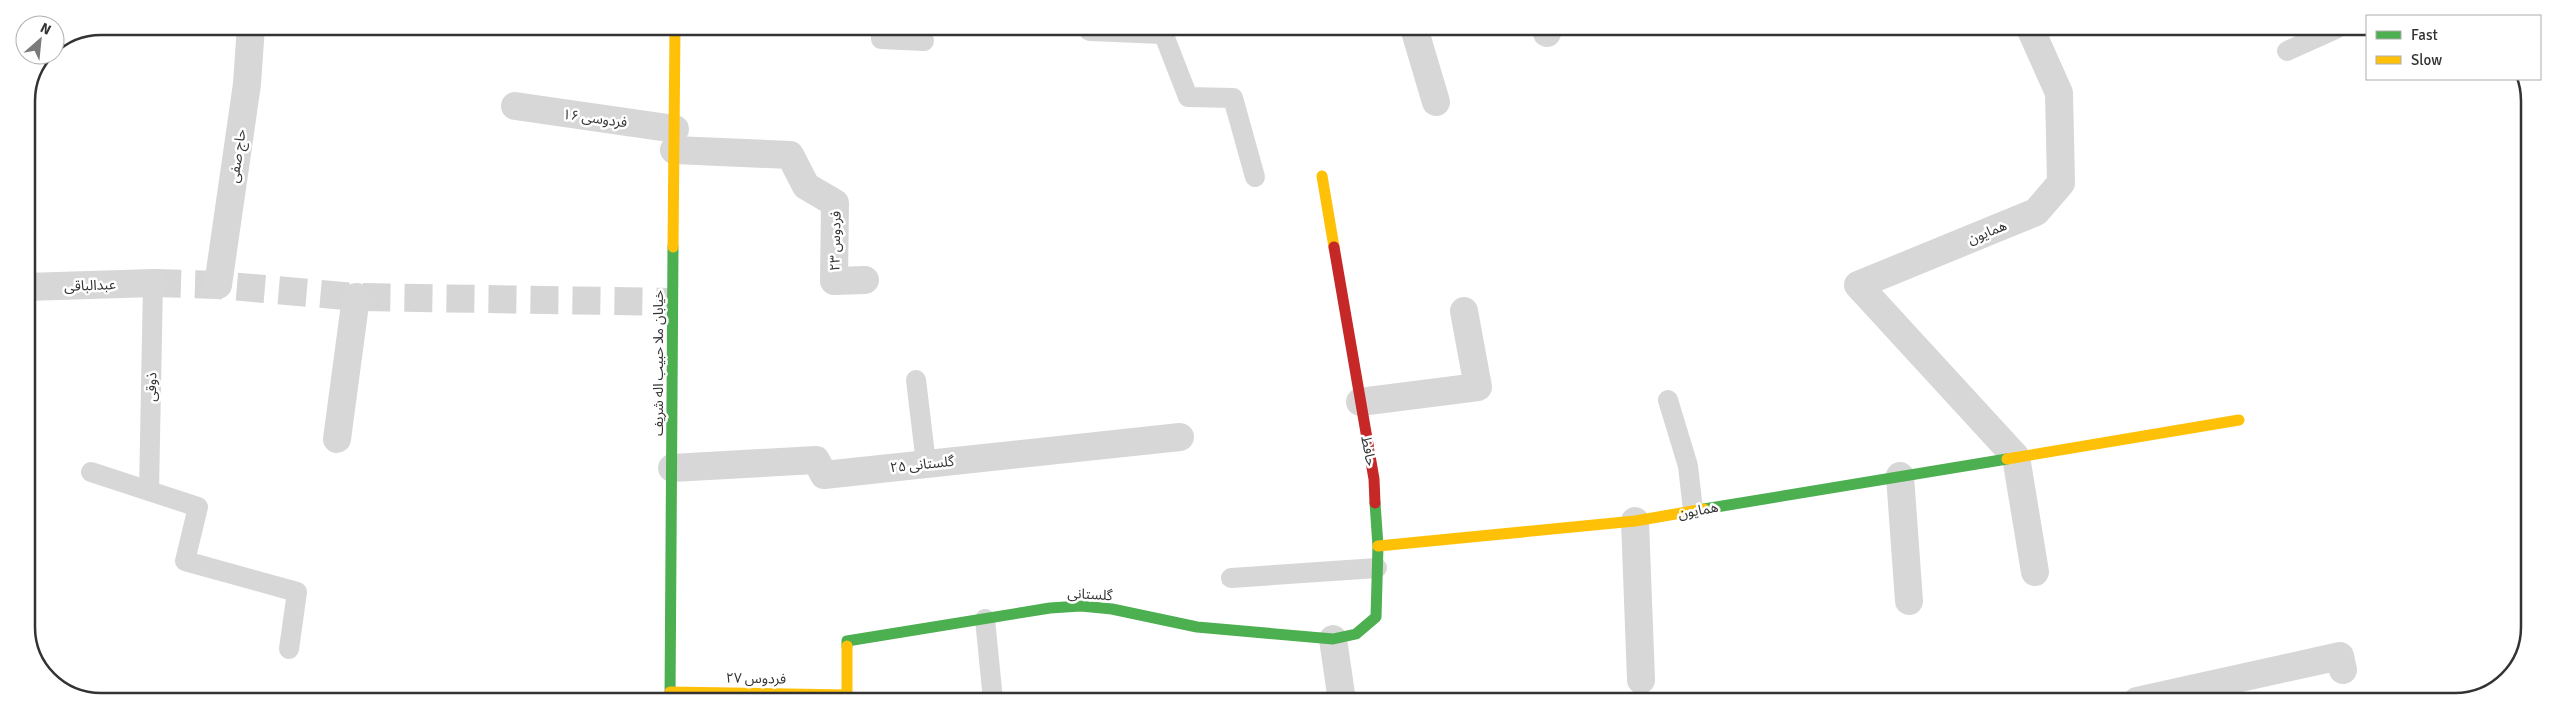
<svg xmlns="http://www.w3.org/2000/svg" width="2556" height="728" viewBox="0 0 2556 728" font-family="Signika,'Noto Sans Arabic',sans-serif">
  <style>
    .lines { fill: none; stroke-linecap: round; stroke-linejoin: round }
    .street-tunnel { stroke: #d6d6d6; stroke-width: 28; stroke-dasharray: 28 14; stroke-linecap: butt }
    .lane { stroke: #d7d7d7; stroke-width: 20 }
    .street { stroke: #d7d7d7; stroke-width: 28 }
    .fast { stroke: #4caf50; stroke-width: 11 }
    .slow { stroke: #ffc107; stroke-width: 11 }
    .jam { stroke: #c62828; stroke-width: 11 }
    .labels { text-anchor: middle; stroke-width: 5; stroke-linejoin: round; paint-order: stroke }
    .street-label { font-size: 14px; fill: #333; stroke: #fff }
    .rim { fill: none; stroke: #333; stroke-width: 2.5 }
  </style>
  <rect width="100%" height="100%" fill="#fff"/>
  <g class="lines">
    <path class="street-tunnel" d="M153,283L218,285L356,297L673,302"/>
    <g class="lane">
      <path d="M881,27V39L924,41"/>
      <path d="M1162,30L1188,97L1233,98L1255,177"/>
      <path d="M2287,51L2336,29"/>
      <path d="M916,380L926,463"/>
      <path d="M1668,400L1688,466L1693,510"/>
      <path d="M91,472L198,507L185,561L297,592L289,649"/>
      <path d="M149,491L153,283"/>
      <path d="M1231,578L1377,568"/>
      <path d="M985,619L993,700"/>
    </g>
    <g class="street">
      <path d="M1091,27L1162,30"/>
      <path d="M1414,28L1436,102"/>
      <path d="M1545,28L1547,33"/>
      <path d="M2030,28L2059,93L2061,183L2036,212L1858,285L2016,457L2035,572"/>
      <path d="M515,106L675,129"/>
      <path d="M674,150L790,155L806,186L835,203L834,281L865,280"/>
      <path d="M218,285L247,84L251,26"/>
      <path d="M26,287L153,283"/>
      <path d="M1360,402L1478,387L1464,311"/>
      <path d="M337,439L356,297"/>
      <path d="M672,468L816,460L824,475L1180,437"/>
      <path d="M1900,476L1909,601"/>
      <path d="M1635,521L1641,680"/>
      <path d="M1333,639L1342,701"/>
      <path d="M2137,701L2340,656L2343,670"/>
    </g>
    <g class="fast">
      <path d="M1704,509L2007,459"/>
      <path d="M847,646V641L1050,608L1081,606L1112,609L1197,627L1333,639L1356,634L1376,617L1378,546L1375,503"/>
      <path d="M670,700L673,247"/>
    </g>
    <g class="slow">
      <path d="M1322,176L1334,247"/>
      <path d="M673,247L675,27"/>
      <path d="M2007,459L2239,420"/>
      <path d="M1378,546L1635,521L1704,509"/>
      <path d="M670,692L847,695V646"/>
    </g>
    <path class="jam" d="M1334,247L1374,479L1375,503"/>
  </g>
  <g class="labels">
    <g class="street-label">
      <text transform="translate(595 118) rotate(8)" y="5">فردوسی ۱۶</text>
      <text transform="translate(237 156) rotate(-82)" y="5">حاج صفی</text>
      <text transform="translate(1987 232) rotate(-22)" y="5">همایون</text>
      <text transform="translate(835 241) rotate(-89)" y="5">فردوس ۲۳</text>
      <text transform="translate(90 285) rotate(-2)" y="5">عبدالباقی</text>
      <text transform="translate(658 363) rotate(-90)" y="5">خیابان ملا حبیب اله شریف</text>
      <text transform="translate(151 387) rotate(-89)" y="5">ذوقی</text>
      <text transform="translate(1369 451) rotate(79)" y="5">حافظ</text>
      <text transform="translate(922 464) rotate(-6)" y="5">گلستانی ۲۵</text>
      <text transform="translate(1698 510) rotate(-10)" y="5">همایون</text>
      <text transform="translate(1090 594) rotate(3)" y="5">گلستانی</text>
      <text transform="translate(756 678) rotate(1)" y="5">فردوس ۲۷</text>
    </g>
  </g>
  <path d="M0 0H2556V728H0ZM101 35H2455A66 66 0 0 1 2521 101V627A66 66 0 0 1 2455 693H101A66 66 0 0 1 35 627V101A66 66 0 0 1 101 35Z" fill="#fff" fill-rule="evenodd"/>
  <path class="rim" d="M101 35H2455A66 66 0 0 1 2521 101V627A66 66 0 0 1 2455 693H101A66 66 0 0 1 35 627V101A66 66 0 0 1 101 35Z"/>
  <rect x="2366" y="15" width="175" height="65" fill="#ffffff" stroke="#adadad"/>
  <rect x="2376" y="31" width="25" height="8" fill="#4caf50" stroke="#adadad"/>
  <text x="2411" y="40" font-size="15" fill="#333333">Fast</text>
  <rect x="2376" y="56" width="25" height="8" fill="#ffc107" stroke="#adadad"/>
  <text x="2411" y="65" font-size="15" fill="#333333">Slow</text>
  <g transform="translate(40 40) rotate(27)"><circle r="24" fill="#ffffff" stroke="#adadad"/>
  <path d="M0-4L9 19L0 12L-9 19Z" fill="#7a7a7a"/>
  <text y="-8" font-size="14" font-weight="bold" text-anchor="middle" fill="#333333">N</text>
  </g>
</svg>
